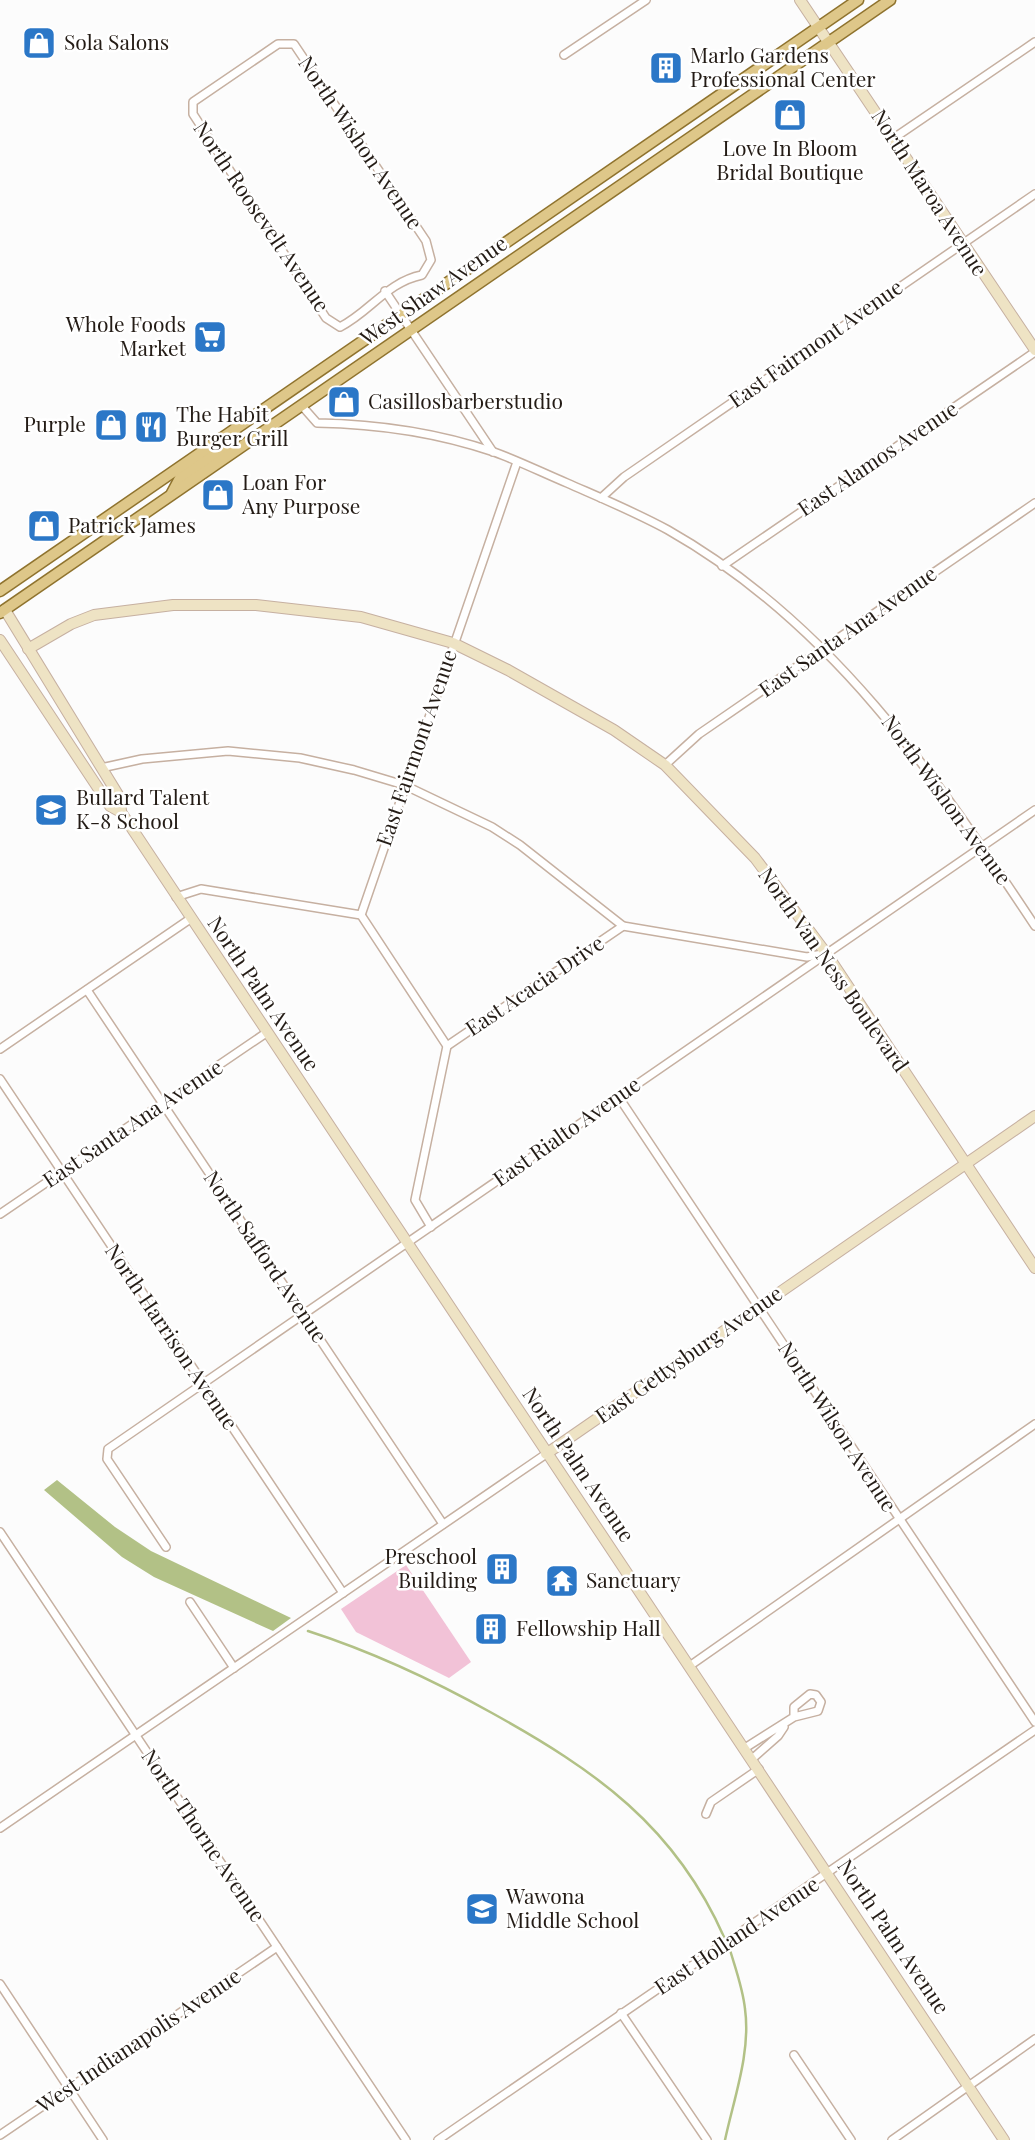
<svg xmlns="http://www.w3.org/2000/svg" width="1035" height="2140" viewBox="0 0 1035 2140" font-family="'Playfair Display',serif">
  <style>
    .green { fill: #f2c2d7 }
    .water { fill: #b2c186 }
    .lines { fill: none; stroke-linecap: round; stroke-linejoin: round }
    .stream { stroke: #b2c186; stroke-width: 2.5 }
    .street-casing { stroke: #c6b0a1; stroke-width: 10 }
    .secondary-casing { stroke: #c6b0a1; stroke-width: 12 }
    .primary-casing { stroke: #8f732e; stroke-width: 13 }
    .street { stroke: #fff; stroke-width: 7 }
    .secondary { stroke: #eee3c4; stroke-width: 10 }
    .primary { stroke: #dec789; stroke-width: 10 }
    .labels { text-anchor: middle; stroke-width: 5; stroke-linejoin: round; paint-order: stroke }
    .poi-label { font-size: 21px; fill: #241c16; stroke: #fff; text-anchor: start }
    .street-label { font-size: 21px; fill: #241c16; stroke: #fff }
  </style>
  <rect width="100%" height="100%" fill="#fcfcfc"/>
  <path class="green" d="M406,1565L471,1662L449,1678L356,1632L341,1609Z"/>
  <path class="water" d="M57,1480L115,1527L151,1551L291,1618L273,1631L154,1577L122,1557L44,1490Z"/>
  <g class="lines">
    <g class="stream">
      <path d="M308,1631C373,1652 433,1680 492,1713C595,1770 675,1826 724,1937"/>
      <path d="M725,2140C734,2098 751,2052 745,2009C743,1989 736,1970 730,1950"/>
    </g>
    <defs>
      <g id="street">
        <path d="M278,44H294L426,241L431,260L422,275C387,282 370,312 340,327L326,318L193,114V102Z"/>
        <path d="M564,55L646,0"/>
        <path d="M894,138L1035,42"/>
        <path d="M385,291L493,452"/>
        <path d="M302,406L317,423C375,424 438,433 494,452C519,461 543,473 567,483C601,498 635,512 668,530C832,623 934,774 1035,926"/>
        <path d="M601,498L624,477L1035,194"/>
        <path d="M722,566L1035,352"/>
        <path d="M665,765L699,734L1035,503"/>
        <path d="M101,768L142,759L228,751L300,758L354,770L404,785L492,827L520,845L623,926L807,957L822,954"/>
        <path d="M176,897L201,889L361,915L447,1046L415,1200L431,1227"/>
        <path d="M361,915L517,462"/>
        <path d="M87,990L443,1524"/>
        <path d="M447,1046L623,926"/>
        <path d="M0,1049L190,919"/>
        <path d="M0,1079L343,1593"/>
        <path d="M618,1096L1035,1722"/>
        <path d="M0,1214L266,1033"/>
        <path d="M0,1532L406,2140"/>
        <path d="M166,1547L107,1459L108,1449L1035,810"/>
        <path d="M190,1602L234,1668"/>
        <path d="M691,1665L1035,1424"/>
        <path d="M745,1748L794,1717L818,1711L821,1702L816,1695L810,1694L794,1707V1717"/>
        <path d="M752,1759L778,1736L784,1727"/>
        <path d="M706,1814L711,1802L759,1769"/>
        <path d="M0,1828L546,1454"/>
        <path d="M0,1984L103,2140"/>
        <path d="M621,2013L707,2140"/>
        <path d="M794,2055L851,2140"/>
        <path d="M0,2135L277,1947"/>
        <path d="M438,2140L1035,1730"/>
        <path d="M892,2140L1035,2039"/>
      </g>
      <g id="secondary">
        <path d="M800,0L1035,350"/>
        <path d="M5,610L120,798L121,812"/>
        <path d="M0,640L110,806L121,812L1004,2140"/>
        <path d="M28,649L71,624L94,615L173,605H256L361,617L453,643L508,670L614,730L665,765L755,858L826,953L1035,1268"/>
        <path d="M546,1454L1035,1116"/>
      </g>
      <g id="primary">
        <path d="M172,493L180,478L230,444L235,429"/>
        <path d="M0,591L858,0"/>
        <path d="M0,613L890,0"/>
      </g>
    </defs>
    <use href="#street" class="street-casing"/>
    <use href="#secondary" class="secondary-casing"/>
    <use href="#primary" class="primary-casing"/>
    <use href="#street" class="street"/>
    <use href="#secondary" class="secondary"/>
    <use href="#primary" class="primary"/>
  </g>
  <defs>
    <symbol id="shop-square" viewBox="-11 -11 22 22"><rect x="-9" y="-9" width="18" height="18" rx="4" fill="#2b77c7" stroke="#fff"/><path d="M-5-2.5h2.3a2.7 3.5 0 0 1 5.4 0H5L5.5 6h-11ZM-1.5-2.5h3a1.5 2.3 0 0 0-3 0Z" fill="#fff"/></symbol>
    <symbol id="building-square" viewBox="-11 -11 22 22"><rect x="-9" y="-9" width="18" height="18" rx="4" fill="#2b77c7" stroke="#fff"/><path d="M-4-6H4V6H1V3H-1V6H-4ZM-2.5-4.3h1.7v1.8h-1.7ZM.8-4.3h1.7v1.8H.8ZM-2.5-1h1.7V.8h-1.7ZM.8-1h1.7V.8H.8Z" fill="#fff"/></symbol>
    <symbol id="supermarket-square" viewBox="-11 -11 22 22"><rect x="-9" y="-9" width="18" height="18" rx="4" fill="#2b77c7" stroke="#fff"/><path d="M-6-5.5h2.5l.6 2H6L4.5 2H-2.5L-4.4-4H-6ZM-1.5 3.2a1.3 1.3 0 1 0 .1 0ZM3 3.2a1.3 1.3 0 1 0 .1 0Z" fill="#fff"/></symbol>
    <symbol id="restaurant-square" viewBox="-11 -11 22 22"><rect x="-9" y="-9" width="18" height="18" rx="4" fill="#2b77c7" stroke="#fff"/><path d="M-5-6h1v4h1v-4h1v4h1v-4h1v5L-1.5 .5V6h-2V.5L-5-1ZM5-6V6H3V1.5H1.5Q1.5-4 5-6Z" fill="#fff"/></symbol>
    <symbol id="school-square" viewBox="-11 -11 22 22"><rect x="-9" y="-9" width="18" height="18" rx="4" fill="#2b77c7" stroke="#fff"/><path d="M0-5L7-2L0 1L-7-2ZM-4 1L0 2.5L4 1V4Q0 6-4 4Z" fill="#fff"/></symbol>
    <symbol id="temple-square" viewBox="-11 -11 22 22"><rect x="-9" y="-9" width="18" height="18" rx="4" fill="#2b77c7" stroke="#fff"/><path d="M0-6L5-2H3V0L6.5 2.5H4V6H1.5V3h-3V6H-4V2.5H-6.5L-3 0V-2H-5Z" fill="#fff"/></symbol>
  </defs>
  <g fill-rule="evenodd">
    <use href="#shop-square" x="20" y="24" width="38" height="38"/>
    <use href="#building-square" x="647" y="49" width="38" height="38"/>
    <use href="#shop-square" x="771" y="96" width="38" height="38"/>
    <use href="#supermarket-square" x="191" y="318" width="38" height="38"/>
    <use href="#shop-square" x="325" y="383" width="38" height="38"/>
    <use href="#shop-square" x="92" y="406" width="38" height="38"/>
    <use href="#restaurant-square" x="132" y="408" width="38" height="38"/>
    <use href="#shop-square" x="199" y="476" width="38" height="38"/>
    <use href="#shop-square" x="25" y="507" width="38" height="38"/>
    <use href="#school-square" x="32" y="791" width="38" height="38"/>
    <use href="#building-square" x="483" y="1550" width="38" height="38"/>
    <use href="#temple-square" x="543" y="1562" width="38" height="38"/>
    <use href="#building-square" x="472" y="1610" width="38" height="38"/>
    <use href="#school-square" x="463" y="1890" width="38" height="38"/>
  </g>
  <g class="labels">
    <g class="poi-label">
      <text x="64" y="50">Sola Salons</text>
      <text x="690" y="63">Marlo Gardens<tspan x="690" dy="24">Professional Center</tspan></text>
      <text x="790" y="156" text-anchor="middle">Love In Bloom<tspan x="790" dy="24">Bridal Boutique</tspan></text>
      <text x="186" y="332" text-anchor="end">Whole Foods<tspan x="186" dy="24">Market</tspan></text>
      <text x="368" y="409">Casillosbarberstudio</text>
      <text x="176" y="422">The Habit<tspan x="176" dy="24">Burger Grill</tspan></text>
      <text x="86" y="432" text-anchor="end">Purple</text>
      <text x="242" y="490">Loan For<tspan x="242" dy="24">Any Purpose</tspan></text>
      <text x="68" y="533">Patrick James</text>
      <text x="76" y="805">Bullard Talent<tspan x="76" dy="24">K-8 School</tspan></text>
      <text x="477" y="1564" text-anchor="end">Preschool<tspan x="477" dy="24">Building</tspan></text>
      <text x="586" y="1588">Sanctuary</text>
      <text x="516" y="1636">Fellowship Hall</text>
      <text x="506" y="1904">Wawona<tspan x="506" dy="24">Middle School</tspan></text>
    </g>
    <g class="street-label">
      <text transform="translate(360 143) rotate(56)" y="7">North Wishon Avenue</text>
      <text transform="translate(929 193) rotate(57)" y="7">North Maroa Avenue</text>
      <text transform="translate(261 217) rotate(56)" y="7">North Roosevelt Avenue</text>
      <text transform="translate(434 291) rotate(-35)" y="7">West Shaw Avenue</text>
      <text transform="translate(816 344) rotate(-35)" y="7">East Fairmont Avenue</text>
      <text transform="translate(878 459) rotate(-34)" y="7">East Alamos Avenue</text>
      <text transform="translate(848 632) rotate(-35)" y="7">East Santa Ana Avenue</text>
      <text transform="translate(417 748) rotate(-71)" y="7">East Fairmont Avenue</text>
      <text transform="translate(946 800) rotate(54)" y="7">North Wishon Avenue</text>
      <text transform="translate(833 970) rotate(55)" y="7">North Van Ness Boulevard</text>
      <text transform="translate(535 986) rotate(-34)" y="7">East Acacia Drive</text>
      <text transform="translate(263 994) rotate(56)" y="7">North Palm Avenue</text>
      <text transform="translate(133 1124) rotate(-34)" y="7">East Santa Ana Avenue</text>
      <text transform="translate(567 1132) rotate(-35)" y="7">East Rialto Avenue</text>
      <text transform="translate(265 1257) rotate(56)" y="7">North Safford Avenue</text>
      <text transform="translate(171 1337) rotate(56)" y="7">North Harrison Avenue</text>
      <text transform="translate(689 1355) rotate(-35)" y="7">East Gettysburg Avenue</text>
      <text transform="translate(837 1427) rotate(57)" y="7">North Wilson Avenue</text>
      <text transform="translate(578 1465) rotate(56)" y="7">North Palm Avenue</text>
      <text transform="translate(203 1836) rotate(56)" y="7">North Thorne Avenue</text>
      <text transform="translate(737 1936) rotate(-34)" y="7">East Holland Avenue</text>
      <text transform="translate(893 1937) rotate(56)" y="7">North Palm Avenue</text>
      <text transform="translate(139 2041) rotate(-34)" y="7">West Indianapolis Avenue</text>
    </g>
  </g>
</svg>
